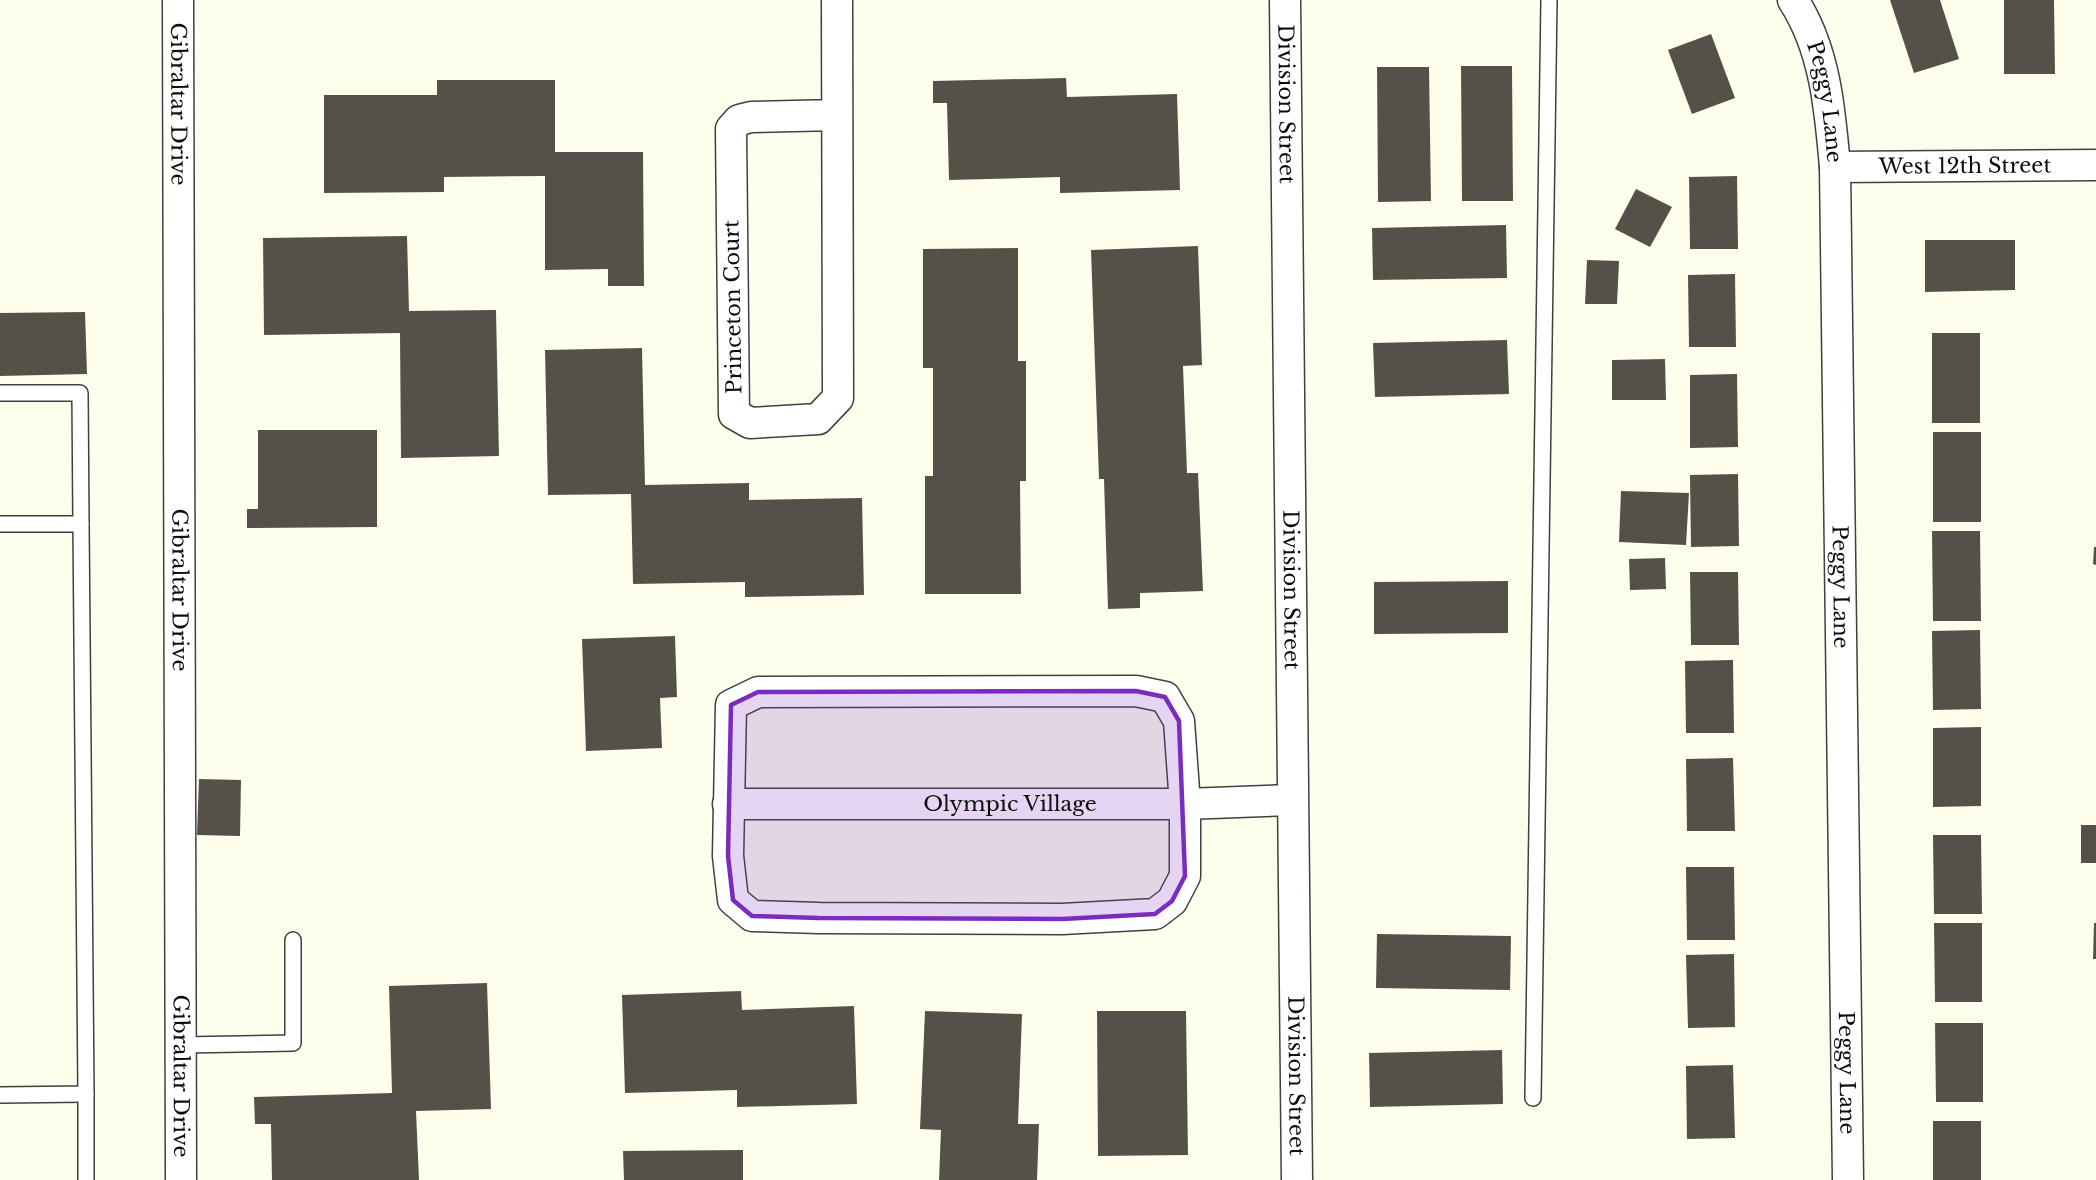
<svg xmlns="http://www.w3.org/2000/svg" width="2096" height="1180" viewBox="0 0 2096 1180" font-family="'Libre Baskerville',serif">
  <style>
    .building { fill: #555149 }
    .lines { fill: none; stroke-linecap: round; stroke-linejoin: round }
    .service-casing { stroke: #404040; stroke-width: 18 }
    .minor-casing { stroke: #404040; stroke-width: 33 }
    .service { stroke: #fff; stroke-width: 15 }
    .minor { stroke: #fff; stroke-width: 30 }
    .marked { fill: #7b2cbf; fill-opacity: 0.2; stroke: #7b2cbf; stroke-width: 4.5; stroke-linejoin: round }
    .labels { text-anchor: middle; stroke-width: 6; stroke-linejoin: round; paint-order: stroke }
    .street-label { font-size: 21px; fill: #0d0d0d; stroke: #fff }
  </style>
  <rect width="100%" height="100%" fill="#fdffec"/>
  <g class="building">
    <path d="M1890,0H1940L1959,59L1914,73Z"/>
    <path d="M2004,0H2054L2055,74H2004Z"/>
    <path d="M1711,34L1735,98L1692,114L1668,50Z"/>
    <path d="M1461,66H1512L1513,201H1462Z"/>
    <path d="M1377,67H1429L1431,201L1378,202Z"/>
    <path d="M1066,78L1067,97L1177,94L1180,190L1060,193V177L949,180L947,103H933V81Z"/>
    <path d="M437,80H555V152H643L644,286H608V269L545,270V176L444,177V192L324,193V95H437Z"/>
    <path d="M1737,176L1738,249H1690L1689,177Z"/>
    <path d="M1636,189L1672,207L1650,247L1615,229Z"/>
    <path d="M1506,225L1507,278L1373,280L1372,228Z"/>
    <path d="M407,236L409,311L496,310L499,456L401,458L400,333L264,335L263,238Z"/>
    <path d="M1925,240H2015V290L1925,292Z"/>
    <path d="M1198,246L1202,365L1183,366L1187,473H1198L1203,591L1140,593V608L1108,609L1104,479H1099L1091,250Z"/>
    <path d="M1018,248V361H1026V481H1020L1021,594H925V476H933V368H923V249Z"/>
    <path d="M1587,260L1619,261L1617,304H1585Z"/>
    <path d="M1735,274L1736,347H1689L1688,275Z"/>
    <path d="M85,312L87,374L0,376V313Z"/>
    <rect x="1932" y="333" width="48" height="90"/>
    <path d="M1507,340L1509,394L1375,397L1373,343Z"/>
    <path d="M642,348L645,485L749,483V500L862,498L864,595L745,597V582L633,584L631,494L548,495L545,350Z"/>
    <path d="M1665,359L1666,400H1612V360Z"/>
    <path d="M1737,374L1738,447L1690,448V375Z"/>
    <path d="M258,430H377V527L247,528V509H258Z"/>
    <rect x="1933" y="432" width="48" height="90"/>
    <path d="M1738,474L1739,546L1691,547L1690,475Z"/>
    <path d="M1621,491L1689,493L1686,545L1619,542Z"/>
    <path d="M1932,531H1980L1981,621H1933Z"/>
    <path d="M2094,547H2096V565L2093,564Z"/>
    <path d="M1665,558L1666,589L1630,590L1629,559Z"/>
    <path d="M1690,572H1738L1739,645H1691Z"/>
    <path d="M1508,581V633L1374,634V582Z"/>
    <path d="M1980,630L1981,709L1933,710L1932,631Z"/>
    <path d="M675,636L677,697L660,698L662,748L586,751L582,639Z"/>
    <path d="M1733,660L1734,733H1686L1685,661Z"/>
    <path d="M1981,727V806L1933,807V728Z"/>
    <path d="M1733,758L1735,831H1687L1686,759Z"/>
    <path d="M199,779L241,780L240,836L197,835Z"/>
    <rect x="2081" y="825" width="15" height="38"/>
    <path d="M1933,835H1981L1982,914H1934Z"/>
    <path d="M1686,867H1734L1735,940H1687Z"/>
    <path d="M1934,923H1982V1002H1935Z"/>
    <path d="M2094,923H2096V959H2093Z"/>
    <path d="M1377,934L1511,936L1510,990L1376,988Z"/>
    <path d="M1734,954L1735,1027L1688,1028L1686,955Z"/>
    <path d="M487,983L491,1109L416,1111L419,1180H272L271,1124H255L254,1097L392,1093L389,986Z"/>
    <path d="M741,991L742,1010L854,1006L857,1104L737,1107V1090L625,1093L622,995Z"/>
    <path d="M925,1011L1022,1014L1018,1124H1039L1037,1180H939L941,1130L920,1129Z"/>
    <path d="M1097,1011H1186L1188,1155L1098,1156Z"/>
    <path d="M1935,1023H1983V1102H1936Z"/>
    <path d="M1502,1050L1503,1104L1370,1107L1369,1053Z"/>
    <path d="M1733,1065L1735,1138L1687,1139L1686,1066Z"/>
    <rect x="1933" y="1121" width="48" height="59"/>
    <path d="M743,1150V1180H624L623,1151Z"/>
  </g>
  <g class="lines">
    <defs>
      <g id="service">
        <path d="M0,393H80L81,524"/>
        <path d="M0,524H81L86,1094L0,1095"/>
        <path d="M181,1045L293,1043V940"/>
        <path d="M1533,1098L1549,0"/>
        <path d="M86,1180V1094"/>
      </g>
      <g id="minor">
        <path id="s1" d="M178,0L181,1180"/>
        <path d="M837,0L838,398L818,419L750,423L734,414L731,129L739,120L751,117L837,115"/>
        <path id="s2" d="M1285,0L1297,1180"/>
        <path id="s3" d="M1793,0C1825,49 1830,109 1835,167L1848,1180"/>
        <path id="s4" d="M1835,167L2096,165"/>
        <path d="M1136,691L1165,697L1179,721L1185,804V876L1172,901L1155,914L1062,919L819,918L752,916L733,900L728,856L731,705L758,692Z"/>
        <path id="s5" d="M728,804H1185L1292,800"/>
      </g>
    </defs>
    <use href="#service" class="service-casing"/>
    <use href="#minor" class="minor-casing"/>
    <use href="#service" class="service"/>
    <use href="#minor" class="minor"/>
  </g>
  <path class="marked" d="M1136,691L1165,697L1179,721L1185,876L1172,901L1155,914L1062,919L819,918L752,916L733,900L728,856L731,705L758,692Z"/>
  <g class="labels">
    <g class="street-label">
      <text dy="7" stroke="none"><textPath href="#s3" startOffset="108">Peggy Lane</textPath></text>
      <text dy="7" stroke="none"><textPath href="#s1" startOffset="104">Gibraltar Drive</textPath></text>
      <text dy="7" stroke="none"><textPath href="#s2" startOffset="104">Division Street</textPath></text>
      <text dy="7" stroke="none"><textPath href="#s4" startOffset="130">West 12th Street</textPath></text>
      <text transform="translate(733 307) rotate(-91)" y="7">Princeton Court</text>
      <text dy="7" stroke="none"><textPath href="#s3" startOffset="594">Peggy Lane</textPath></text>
      <text dy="7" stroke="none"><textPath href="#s1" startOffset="590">Gibraltar Drive</textPath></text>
      <text dy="7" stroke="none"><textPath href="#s2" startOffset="590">Division Street</textPath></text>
      <text dy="7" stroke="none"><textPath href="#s5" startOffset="282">Olympic Village</textPath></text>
      <text dy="7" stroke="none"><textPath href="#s3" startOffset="1080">Peggy Lane</textPath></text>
      <text dy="7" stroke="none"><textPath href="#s1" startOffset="1076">Gibraltar Drive</textPath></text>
      <text dy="7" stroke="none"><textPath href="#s2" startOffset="1076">Division Street</textPath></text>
    </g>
  </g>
</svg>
